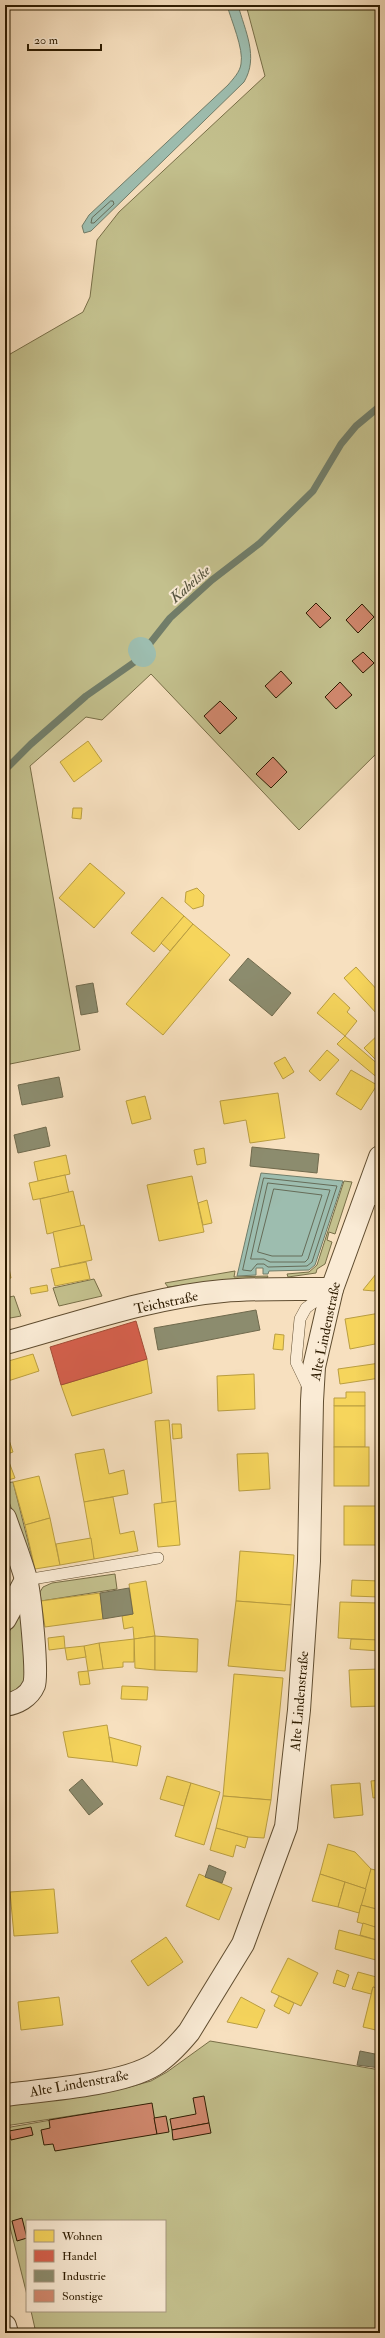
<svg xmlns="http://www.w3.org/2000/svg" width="385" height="2338" viewBox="0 0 385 2338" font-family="'IM FELL Double Pica',serif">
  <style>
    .green { fill: #c3c08d; stroke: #786e47 }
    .water { fill: #9dbdaf; stroke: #717d69 }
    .homes { fill: #f6d55c; stroke: #ba9e41 }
    .shops { fill: #d6604d; stroke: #a44c36 }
    .industry { fill: #8c8c6e; stroke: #706a4d }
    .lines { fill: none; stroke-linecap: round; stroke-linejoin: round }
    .shore { stroke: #666c58; stroke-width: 1 }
    .stream { stroke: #717d69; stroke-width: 7 }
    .canal { stroke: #9dbdaf; stroke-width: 26 }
    .building { fill: #d1886e; stroke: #2e1c01 }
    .service-casing { stroke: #604d30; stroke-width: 12 }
    .minor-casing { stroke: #604d30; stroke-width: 24 }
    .tertiary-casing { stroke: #604d30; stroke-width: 24 }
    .service { stroke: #faebd5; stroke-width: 11 }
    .minor { stroke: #faebd5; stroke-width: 22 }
    .tertiary { stroke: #faebd5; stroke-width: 22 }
    .labels { text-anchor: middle; stroke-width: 4; stroke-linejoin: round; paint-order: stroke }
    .street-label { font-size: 14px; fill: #2e1c01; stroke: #faebd5 }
    .water-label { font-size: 15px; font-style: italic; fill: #55543e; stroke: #faebd5 }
  </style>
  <rect width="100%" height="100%" fill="#f7e0bf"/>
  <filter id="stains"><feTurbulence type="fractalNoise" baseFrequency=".005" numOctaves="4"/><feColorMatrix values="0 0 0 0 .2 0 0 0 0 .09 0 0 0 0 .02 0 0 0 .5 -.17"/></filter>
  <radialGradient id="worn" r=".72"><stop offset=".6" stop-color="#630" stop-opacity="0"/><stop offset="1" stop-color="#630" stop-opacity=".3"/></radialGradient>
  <g class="green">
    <path d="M246,5H380V750L299,830L151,674L102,720L86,717L30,766L80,1050L5,1065V357L83,312L90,297L97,240L119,212L265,76Z"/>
    <path d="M344,1181L352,1182L335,1234L329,1232L327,1240L332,1242L325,1264L317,1269L316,1273L288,1277L287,1274L309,1272L317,1265Z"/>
    <path d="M235,1271L234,1277L268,1276L267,1278L200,1283L168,1287L165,1283Z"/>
    <path d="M94,1279L102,1296L59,1306L53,1288Z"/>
    <path d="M14,1296L21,1316L5,1319V1298Z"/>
    <path d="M13,1482L35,1569L31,1562L5,1491V1483Z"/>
    <path d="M115,1574L117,1589L41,1601L40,1592L43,1587L52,1583Z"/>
    <path d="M17,1617L21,1618L27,1686L5,1699V1640Z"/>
    <path d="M210,2041L380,2070V2333H36L31,2311H165V2221H27V2295L5,2207V2128L109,2110L5,2126V2105L126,2088L151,2081L167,2072Z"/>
  </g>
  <g class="water">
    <path d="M227,5H238C245,31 259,57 244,82L91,231L84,233L82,226L89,215L228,85C233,79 240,72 241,64C244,49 231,20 227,5Z"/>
    <path d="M261,1173L343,1181L315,1265L309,1270L269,1271L268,1274H263V1268H256V1275L237,1276Z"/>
  </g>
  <g class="homes">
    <path d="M88,741L102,761L74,782L60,762Z"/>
    <path d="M73,808H82L81,819L72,818Z"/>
    <path d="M90,863L125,893L94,928L59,898Z"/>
    <path d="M197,888L204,895L203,906L193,909L185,902L186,892Z"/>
    <path d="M162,897L184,916L154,952L131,933Z"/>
    <path d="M184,916L193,924L170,951L161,943Z"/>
    <path d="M193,924L230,955L163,1035L126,1004Z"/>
    <path d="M356,967L380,993V1011L377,1014L344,978Z"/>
    <path d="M334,993L350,1008L347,1012L357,1021L345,1036L317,1013Z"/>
    <path d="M380,1033V1064L364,1048Z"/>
    <path d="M345,1036L380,1066V1080L337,1044Z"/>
    <path d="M327,1050L339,1060L320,1081L309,1071Z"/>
    <path d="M285,1057L294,1072L283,1079L274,1063Z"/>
    <path d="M351,1070L377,1085L361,1110L336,1094Z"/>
    <path d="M278,1093L285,1138L250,1143L246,1120L224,1124L220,1101Z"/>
    <path d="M145,1096L151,1119L132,1124L126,1101Z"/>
    <path d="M204,1148L206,1163L197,1165L194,1150Z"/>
    <path d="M66,1155L70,1174L38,1181L34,1162Z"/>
    <path d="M65,1175L69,1193L33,1200L29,1183Z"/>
    <path d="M192,1176L204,1232L159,1241L147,1185Z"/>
    <path d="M73,1191L81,1226L47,1234L40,1199Z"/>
    <path d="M207,1200L212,1223L203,1225L198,1203Z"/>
    <path d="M84,1225L92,1260L60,1267L53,1232Z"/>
    <path d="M5,1249L11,1278L5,1279Z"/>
    <path d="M86,1262L90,1279L55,1286L51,1269Z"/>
    <path d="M380,1269V1285L374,1291L363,1290Z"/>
    <path d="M5,1279L9,1296L5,1297Z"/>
    <path d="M47,1285L48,1291L31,1294L30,1288Z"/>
    <path d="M380,1313V1343L350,1349L345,1319Z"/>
    <path d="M275,1334L284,1335L283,1350L273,1349Z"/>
    <path d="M33,1354L39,1371L5,1382V1362Z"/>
    <path d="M147,1359L152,1393L72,1416L61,1385Z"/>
    <path d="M380,1363V1378L340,1384L338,1369Z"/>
    <path d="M254,1374L255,1409L218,1411L217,1376Z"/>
    <path d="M346,1392H365V1406H334V1398H346Z"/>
    <rect x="334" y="1406" width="31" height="41"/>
    <path d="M169,1420L176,1501L162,1503L155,1421Z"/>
    <path d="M172,1424H181L182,1438L173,1439Z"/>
    <path d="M5,1428L13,1452L5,1455Z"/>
    <rect x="334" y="1447" width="35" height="39"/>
    <path d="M104,1449L109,1474L124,1470L128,1494L84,1502L75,1454Z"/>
    <path d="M268,1453L270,1489L239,1491L237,1454Z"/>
    <path d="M6,1454L15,1478L5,1481V1455Z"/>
    <path d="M39,1476L50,1518L25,1525L13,1482Z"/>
    <path d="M113,1497L120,1534L134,1531L138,1551L94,1559L84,1502Z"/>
    <path d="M176,1501L180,1545L158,1547L154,1504Z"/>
    <rect x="344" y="1506" width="36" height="39"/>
    <path d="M50,1518L60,1565L35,1569L25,1525Z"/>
    <path d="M91,1538L94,1559L60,1565L56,1544Z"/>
    <path d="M240,1551L294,1555L291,1605L236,1601Z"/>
    <path d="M352,1580L380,1581V1597L351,1596Z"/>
    <path d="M146,1581L155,1636L134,1639L133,1627L124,1629L122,1616L133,1614L129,1584Z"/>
    <path d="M100,1593L103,1619L45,1627L41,1601Z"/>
    <path d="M236,1601L291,1605L285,1671L228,1666Z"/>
    <path d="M340,1602L378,1603L376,1640L338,1638Z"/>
    <path d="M378,1603H380V1630H377Z"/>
    <path d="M64,1636L65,1648L49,1650L48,1638Z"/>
    <path d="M155,1636V1670L135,1668L134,1639Z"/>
    <path d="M155,1636L198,1639L197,1672L155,1670Z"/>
    <path d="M134,1639V1662H123V1667L103,1669L99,1643Z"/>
    <path d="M351,1639L380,1640V1651L350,1649Z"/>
    <path d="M99,1643L103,1669L88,1671L84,1646Z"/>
    <path d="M84,1646L86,1657L67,1660L65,1648Z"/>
    <path d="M380,1669V1706L351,1707L349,1670Z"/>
    <path d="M88,1671L90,1684L80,1685L78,1672Z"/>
    <path d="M234,1674L283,1678L271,1800L223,1796Z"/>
    <path d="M122,1686L148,1687L147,1700L121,1699Z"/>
    <path d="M107,1725L113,1762L68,1757L63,1732Z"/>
    <path d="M109,1737L141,1746L137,1766L113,1762Z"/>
    <path d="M167,1776L191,1783L184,1806L160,1799Z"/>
    <path d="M380,1780V1797L373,1798L371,1781Z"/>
    <path d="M191,1783L220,1792L204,1845L175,1836Z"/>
    <path d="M360,1783L363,1815L334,1818L331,1785Z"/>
    <path d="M223,1796L271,1800L264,1838L248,1837L216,1828Z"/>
    <path d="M216,1828L248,1837L245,1848L236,1845L233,1857L210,1850Z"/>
    <path d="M328,1844L355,1852L371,1869L366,1889L320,1874Z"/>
    <path d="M371,1869L380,1871V1910L361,1905Z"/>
    <path d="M199,1874L232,1888L219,1920L186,1906Z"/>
    <path d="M320,1874L345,1882L338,1907L312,1901Z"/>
    <path d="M345,1882L366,1889L359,1913L338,1907Z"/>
    <path d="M54,1889L58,1933L14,1936L10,1892Z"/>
    <path d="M361,1905L380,1910L375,1927L357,1922Z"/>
    <path d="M380,1910V1941L360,1935L363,1923L375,1927Z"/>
    <path d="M339,1930L380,1941L376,1960L335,1949Z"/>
    <path d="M166,1937L183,1962L148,1986L131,1961Z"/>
    <path d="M288,1958L318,1973L301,2006L271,1992Z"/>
    <path d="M337,1970L349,1975L345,1987L333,1983Z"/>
    <path d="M358,1972L380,1978V1989L373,1987L371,1994L352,1989Z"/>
    <path d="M373,1987L380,1989V2031L363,2027Z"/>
    <path d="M279,1996L294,2003L289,2014L274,2006Z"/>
    <path d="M59,1997L63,2025L21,2030L18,2002Z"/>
    <path d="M241,1997L265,2010L257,2028L227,2022Z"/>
  </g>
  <path class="shops" d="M136,1321L147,1359L61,1385L50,1347Z"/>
  <g class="industry">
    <path d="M248,958L291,993L272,1016L229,980Z"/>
    <path d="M93,983L98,1012L81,1015L76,986Z"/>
    <path d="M59,1077L63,1097L22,1105L18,1085Z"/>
    <path d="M46,1127L50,1146L18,1153L14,1135Z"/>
    <path d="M252,1147L319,1154L317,1173L250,1166Z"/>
    <path d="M256,1310L260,1330L158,1350L154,1328Z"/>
    <path d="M129,1588L133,1614L103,1619L100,1593Z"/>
    <path d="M82,1779L103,1804L89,1815L69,1790Z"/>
    <path d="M209,1865L226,1872L222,1883L205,1877Z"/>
    <path d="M360,2051L380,2055V2068L357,2065Z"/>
  </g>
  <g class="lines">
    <g class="shore">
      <path d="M111,201H113L114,204L94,223H91L92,218Z"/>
      <path d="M264,1178L337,1186L312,1262L307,1266L268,1267L264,1264H257L251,1271L243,1270Z"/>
      <path d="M268,1183L330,1190L308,1259L305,1262H270L264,1259H251Z"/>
      <path d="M274,1189L322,1195L302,1256H272L258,1252Z"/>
    </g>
    <path class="stream" d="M5,770L31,744L86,696L136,661L170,618L212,580L260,543L313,491L341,444L356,426L380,406"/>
    <path class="canal" d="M141,650L143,654"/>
  </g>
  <g class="building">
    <path d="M316,603L331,618L320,628L306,613Z"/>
    <path d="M362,604L374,617L358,633L346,620Z"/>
    <path d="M363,652L374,663L363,673L352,661Z"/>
    <path d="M281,671L292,683L276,698L265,686Z"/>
    <path d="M340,682L352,695L336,709L325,697Z"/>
    <path d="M220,701L237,718L220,734L204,716Z"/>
    <path d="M273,757L287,772L271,788L256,774Z"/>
    <path d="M204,2096L209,2123L172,2130L170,2119L196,2114L193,2098Z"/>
    <path d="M152,2103L157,2134L55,2151L53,2144L44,2145L41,2130L50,2128L49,2120Z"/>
    <path d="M166,2116L169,2132L157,2134L154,2118Z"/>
    <path d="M209,2123L211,2133L173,2140L172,2130Z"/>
    <path d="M31,2127L33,2135L11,2140L9,2131Z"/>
    <path d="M22,2218L27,2238L17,2241L12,2221Z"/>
  </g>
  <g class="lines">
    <defs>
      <g id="service">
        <path d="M364,1202L380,1198"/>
        <path d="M308,1387L296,1362L300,1319L306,1308L328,1292"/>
        <path d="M26,1580L158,1558"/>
      </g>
      <g id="minor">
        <path d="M5,1343C75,1324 151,1297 223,1291C259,1288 296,1289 332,1289"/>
        <path d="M5,1518C12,1538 20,1558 26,1579C30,1594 38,1673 34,1685C29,1697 17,1703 5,1705"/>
        <path d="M5,1619L26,1580"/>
        <path d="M5,2326L7,2333"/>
      </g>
      <path id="tertiary" d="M5,2095C44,2090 121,2085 154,2065C167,2057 179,2044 189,2032L243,1944L286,1827L299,1710L309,1561L312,1401L314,1367L332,1289L380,1157"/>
    </defs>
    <use href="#service" class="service-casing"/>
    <use href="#minor" class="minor-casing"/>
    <use href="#tertiary" class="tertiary-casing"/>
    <use href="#service" class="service"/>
    <use href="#minor" class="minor"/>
    <use href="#tertiary" class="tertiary"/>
  </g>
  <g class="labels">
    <g class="street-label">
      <text transform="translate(166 1302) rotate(-12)" y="5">Teichstraße</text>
      <text transform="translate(325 1331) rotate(-78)" y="5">Alte Lindenstraße</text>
      <text transform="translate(299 1701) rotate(-85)" y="5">Alte Lindenstraße</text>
      <text transform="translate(79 2083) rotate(-10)" y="5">Alte Lindenstraße</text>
    </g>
    <g class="water-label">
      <text transform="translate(190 584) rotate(-41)" y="5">Kabelske</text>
    </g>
  </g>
  <rect width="385" height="2338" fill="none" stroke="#f7e0bf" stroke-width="20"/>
  <rect x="6" y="6" width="373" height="2326" fill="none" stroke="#2e1c01" stroke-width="2"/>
  <rect x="10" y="10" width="365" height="2318" fill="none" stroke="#2e1c01"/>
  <rect x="26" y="2220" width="140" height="92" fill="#faebd5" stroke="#a89880"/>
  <rect x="34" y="2230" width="20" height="12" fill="#f6d55c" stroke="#a89880"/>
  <text x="62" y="2240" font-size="12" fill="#2e1c01">Wohnen</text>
  <rect x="34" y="2250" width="20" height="12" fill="#d6604d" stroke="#a89880"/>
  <text x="62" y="2260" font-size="12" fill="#2e1c01">Handel</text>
  <rect x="34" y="2270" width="20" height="12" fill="#8c8c6e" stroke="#a89880"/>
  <text x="62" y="2280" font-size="12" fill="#2e1c01">Industrie</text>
  <rect x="34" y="2290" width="20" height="12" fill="#d1886e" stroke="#a89880"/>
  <text x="62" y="2300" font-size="12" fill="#2e1c01">Sonstige</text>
  <path d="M28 44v6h73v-6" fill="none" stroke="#2e1c01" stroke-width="2"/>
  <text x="34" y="44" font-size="12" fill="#2e1c01" stroke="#faebd5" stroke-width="3" paint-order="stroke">20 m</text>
  <rect width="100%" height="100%" filter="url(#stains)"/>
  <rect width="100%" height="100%" fill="url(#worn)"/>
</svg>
